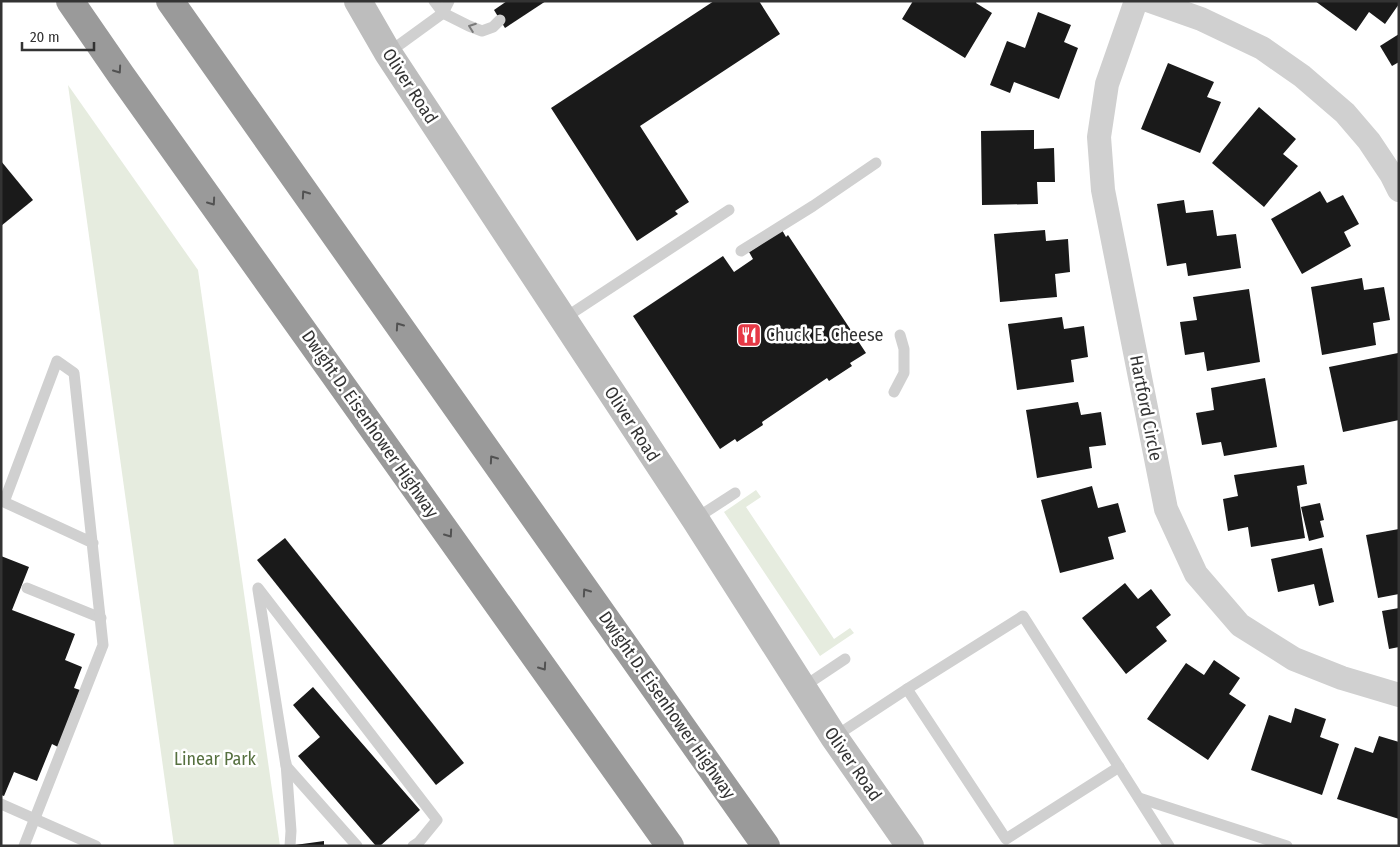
<svg xmlns="http://www.w3.org/2000/svg" width="1400" height="847" viewBox="0 0 1400 847" font-family="'Fira Sans Condensed',sans-serif">
  <style>
    .green { fill: #e6ecdf }
    .building { fill: #1a1a1a }
    .lines { fill: none; stroke-linecap: round; stroke-linejoin: round }
    .service { stroke: #d0d0d0; stroke-width: 11 }
    .minor { stroke: #d0d0d0; stroke-width: 24 }
    .secondary { stroke: #bdbdbd; stroke-width: 28 }
    .motorway { stroke: #9a9a9a; stroke-width: 28 }
    .oneway { stroke: #7a7a7a }
    .oneway2 { stroke: #525252 }
    .labels { text-anchor: middle; stroke-width: 5; stroke-linejoin: round; paint-order: stroke }
    .street-label { font-size: 18px; fill: #333; stroke: #fff }
    .poi-label { font-size: 18px; fill: #333; stroke: #fff; text-anchor: start }
    .park-label { font-size: 18px; fill: #56703f; stroke: #fff }
  </style>
  <rect width="100%" height="100%" fill="#fff"/>
  <g class="green">
    <path d="M68,85L198,270L280,846H174Z"/>
    <path d="M756,490L761,497L746,507L834,639L850,628L854,633L820,656L724,512Z"/>
  </g>
  <g class="building">
    <path d="M507,1H546L505,28L494,10Z"/>
    <path d="M714,1H759L780,34L640,126L689,202L675,211L678,214L637,241L551,108Z"/>
    <path d="M913,1H977L976,3L992,13L965,58L902,19Z"/>
    <path d="M1315,1H1399V4L1385,24L1369,12L1356,31Z"/>
    <path d="M1038,12L1071,25L1064,42L1078,48L1059,99L1014,82L1010,93L990,85L1007,41L1025,48Z"/>
    <path d="M1399,34V62L1392,66L1380,46Z"/>
    <path d="M1168,63L1214,82L1207,97L1221,102L1200,153L1141,129Z"/>
    <path d="M1259,107L1296,139L1283,154L1298,166L1264,207L1212,163Z"/>
    <path d="M1034,130V149L1054,148L1055,182H1037L1038,204L982,205L981,131Z"/>
    <path d="M1,161L33,200L1,226Z"/>
    <path d="M1320,191L1327,203L1343,195L1359,224L1344,232L1351,246L1302,274L1271,219Z"/>
    <path d="M1184,200L1186,213L1213,210L1217,236L1236,234L1241,268L1188,276L1186,263L1167,266L1157,204Z"/>
    <path d="M782,230L786,237L788,235L866,353L850,363L852,366L829,381L827,378L762,422L763,425L737,442L735,439L720,449L633,316L723,256L734,272L753,259L749,252Z"/>
    <path d="M1045,230L1046,241L1068,239L1070,272L1055,274L1057,297L1000,302L994,234Z"/>
    <path d="M1362,278L1364,290L1384,287L1390,320L1373,323L1376,345L1322,355L1311,287Z"/>
    <path d="M1249,289L1260,362L1207,371L1204,352L1185,355L1180,322L1197,320L1193,297Z"/>
    <path d="M1062,317L1064,329L1084,326L1088,357L1071,360L1074,382L1017,390L1008,324Z"/>
    <path d="M1398,353L1399,420L1343,432L1329,367Z"/>
    <path d="M1265,378L1277,447L1224,456L1221,442L1202,445L1196,413L1214,410L1211,388Z"/>
    <path d="M1078,402L1081,415L1101,412L1106,445L1089,447L1092,468L1037,478L1026,410Z"/>
    <path d="M1304,465L1307,484L1297,486L1305,538L1251,547L1248,527L1228,531L1223,499L1238,496L1234,475Z"/>
    <path d="M1092,486L1098,508L1118,503L1126,532L1108,537L1114,559L1060,573L1041,500Z"/>
    <path d="M1320,503L1324,520L1320,521L1324,537L1309,541L1301,507Z"/>
    <path d="M1399,529V594L1378,598L1366,535Z"/>
    <path d="M285,538L464,763L436,785L257,560Z"/>
    <path d="M1322,548L1334,602L1319,606L1314,584L1278,592L1271,559Z"/>
    <path d="M1,556L29,567L12,610L75,634L65,660L82,667L74,688L80,690L58,747L52,744L37,781L14,772L4,796L1,795Z"/>
    <path d="M1125,583L1138,599L1151,589L1171,615L1156,627L1167,641L1126,674L1082,618Z"/>
    <path d="M1399,608V647L1389,649L1382,611Z"/>
    <path d="M1214,660L1240,678L1229,694L1246,705L1208,760L1147,719L1186,663L1204,675Z"/>
    <path d="M313,687L420,810L380,846H376L298,756L320,737L293,705Z"/>
    <path d="M1295,708L1326,719L1320,737L1339,744L1322,795L1251,770L1269,715L1291,723Z"/>
    <path d="M1379,736L1399,742V819L1337,799L1355,747L1373,753Z"/>
    <path d="M324,841V846H296L295,845Z"/>
  </g>
  <g class="lines">
    <g class="service">
      <path d="M434,1L443,13L469,26L482,31L493,27L500,20"/>
      <path d="M388,53L443,13L449,1"/>
      <path d="M741,251L813,206L876,163"/>
      <path d="M563,319L729,210"/>
      <path d="M894,392L904,373V349L900,335"/>
      <path d="M695,519L735,493"/>
      <path d="M27,588L101,618"/>
      <path d="M258,588L437,820L419,842L413,846"/>
      <path d="M258,590L286,766L357,846"/>
      <path d="M803,687L845,659"/>
      <path d="M907,689L1006,839L1119,767"/>
      <path d="M834,737L907,689L1023,616L1169,846"/>
      <path d="M286,763L291,831L290,846"/>
      <path d="M1139,798L1287,846"/>
      <path d="M1,804L96,846"/>
      <path d="M24,846L103,645L74,373L57,361L4,502L93,543"/>
    </g>
    <g class="minor">
      <path d="M1136,1L1107,84L1099,137L1103,190L1166,509L1196,574L1240,625L1294,659L1342,678L1399,695"/>
      <path d="M1150,1L1201,19L1262,48L1302,76L1345,113L1369,141L1391,174L1399,190"/>
    </g>
    <path class="secondary" d="M358,1L388,53L695,519L834,737L910,846"/>
    <g class="motorway">
      <path d="M70,1L121,75L670,846"/>
      <path d="M170,1L766,846"/>
    </g>
  </g>
  <defs><path id="oneway-chevron" d="M-2-3.5L2.5 0L-2 3.5" fill="none" stroke-width="1.6" stroke-linecap="round" stroke-linejoin="round" transform="scale(1.25)"/></defs>
  <use class="oneway" href="#oneway-chevron" transform="translate(472 27) rotate(-160)"/>
  <g class="oneway2">
    <use href="#oneway-chevron" transform="translate(118 70) rotate(55)"/>
    <use href="#oneway-chevron" transform="translate(305 194) rotate(-125)"/>
    <use href="#oneway-chevron" transform="translate(212 202) rotate(55)"/>
    <use href="#oneway-chevron" transform="translate(399 326) rotate(-125)"/>
    <use href="#oneway-chevron" transform="translate(493 459) rotate(-125)"/>
    <use href="#oneway-chevron" transform="translate(449 534) rotate(55)"/>
    <use href="#oneway-chevron" transform="translate(586 592) rotate(-125)"/>
    <use href="#oneway-chevron" transform="translate(543 667) rotate(55)"/>
  </g>
  <defs>
    <symbol id="restaurant-square" viewBox="-11 -11 22 22"><rect x="-9" y="-9" width="18" height="18" rx="4" fill="#e63946" stroke="#fff"/><path d="M-5-6h1v4h1v-4h1v4h1v-4h1v5L-1.5 .5V6h-2V.5L-5-1ZM5-6V6H3V1.5H1.5Q1.5-4 5-6Z" fill="#fff"/></symbol>
  </defs>
  <g fill-rule="evenodd">
    <use href="#restaurant-square" x="735" y="321" width="28" height="28"/>
  </g>
  <g class="labels">
    <g class="street-label">
      <text transform="translate(410 86) rotate(57)" y="6">Oliver Road</text>
      <text transform="translate(1146 408) rotate(79)" y="6">Hartford Circle</text>
      <text transform="translate(370 424) rotate(55)" y="6">Dwight D. Eisenhower Highway</text>
      <text transform="translate(632 424) rotate(57)" y="6">Oliver Road</text>
      <text transform="translate(667 705) rotate(55)" y="6">Dwight D. Eisenhower Highway</text>
      <text transform="translate(853 764) rotate(55)" y="6">Oliver Road</text>
    </g>
    <g class="poi-label">
      <text x="766" y="341">Chuck E. Cheese</text>
    </g>
    <g class="park-label">
      <text x="215" y="765">Linear Park</text>
    </g>
  </g>
  <rect width="1400" height="847" fill="none" stroke="#333333" stroke-width="5"/>
  <path d="M22 42v8h72v-8" fill="none" stroke="#333333" stroke-width="2.5"/>
  <text x="30" y="42" font-size="15" fill="#333333" stroke="#ffffff" stroke-width="4" paint-order="stroke">20 m</text>
</svg>
